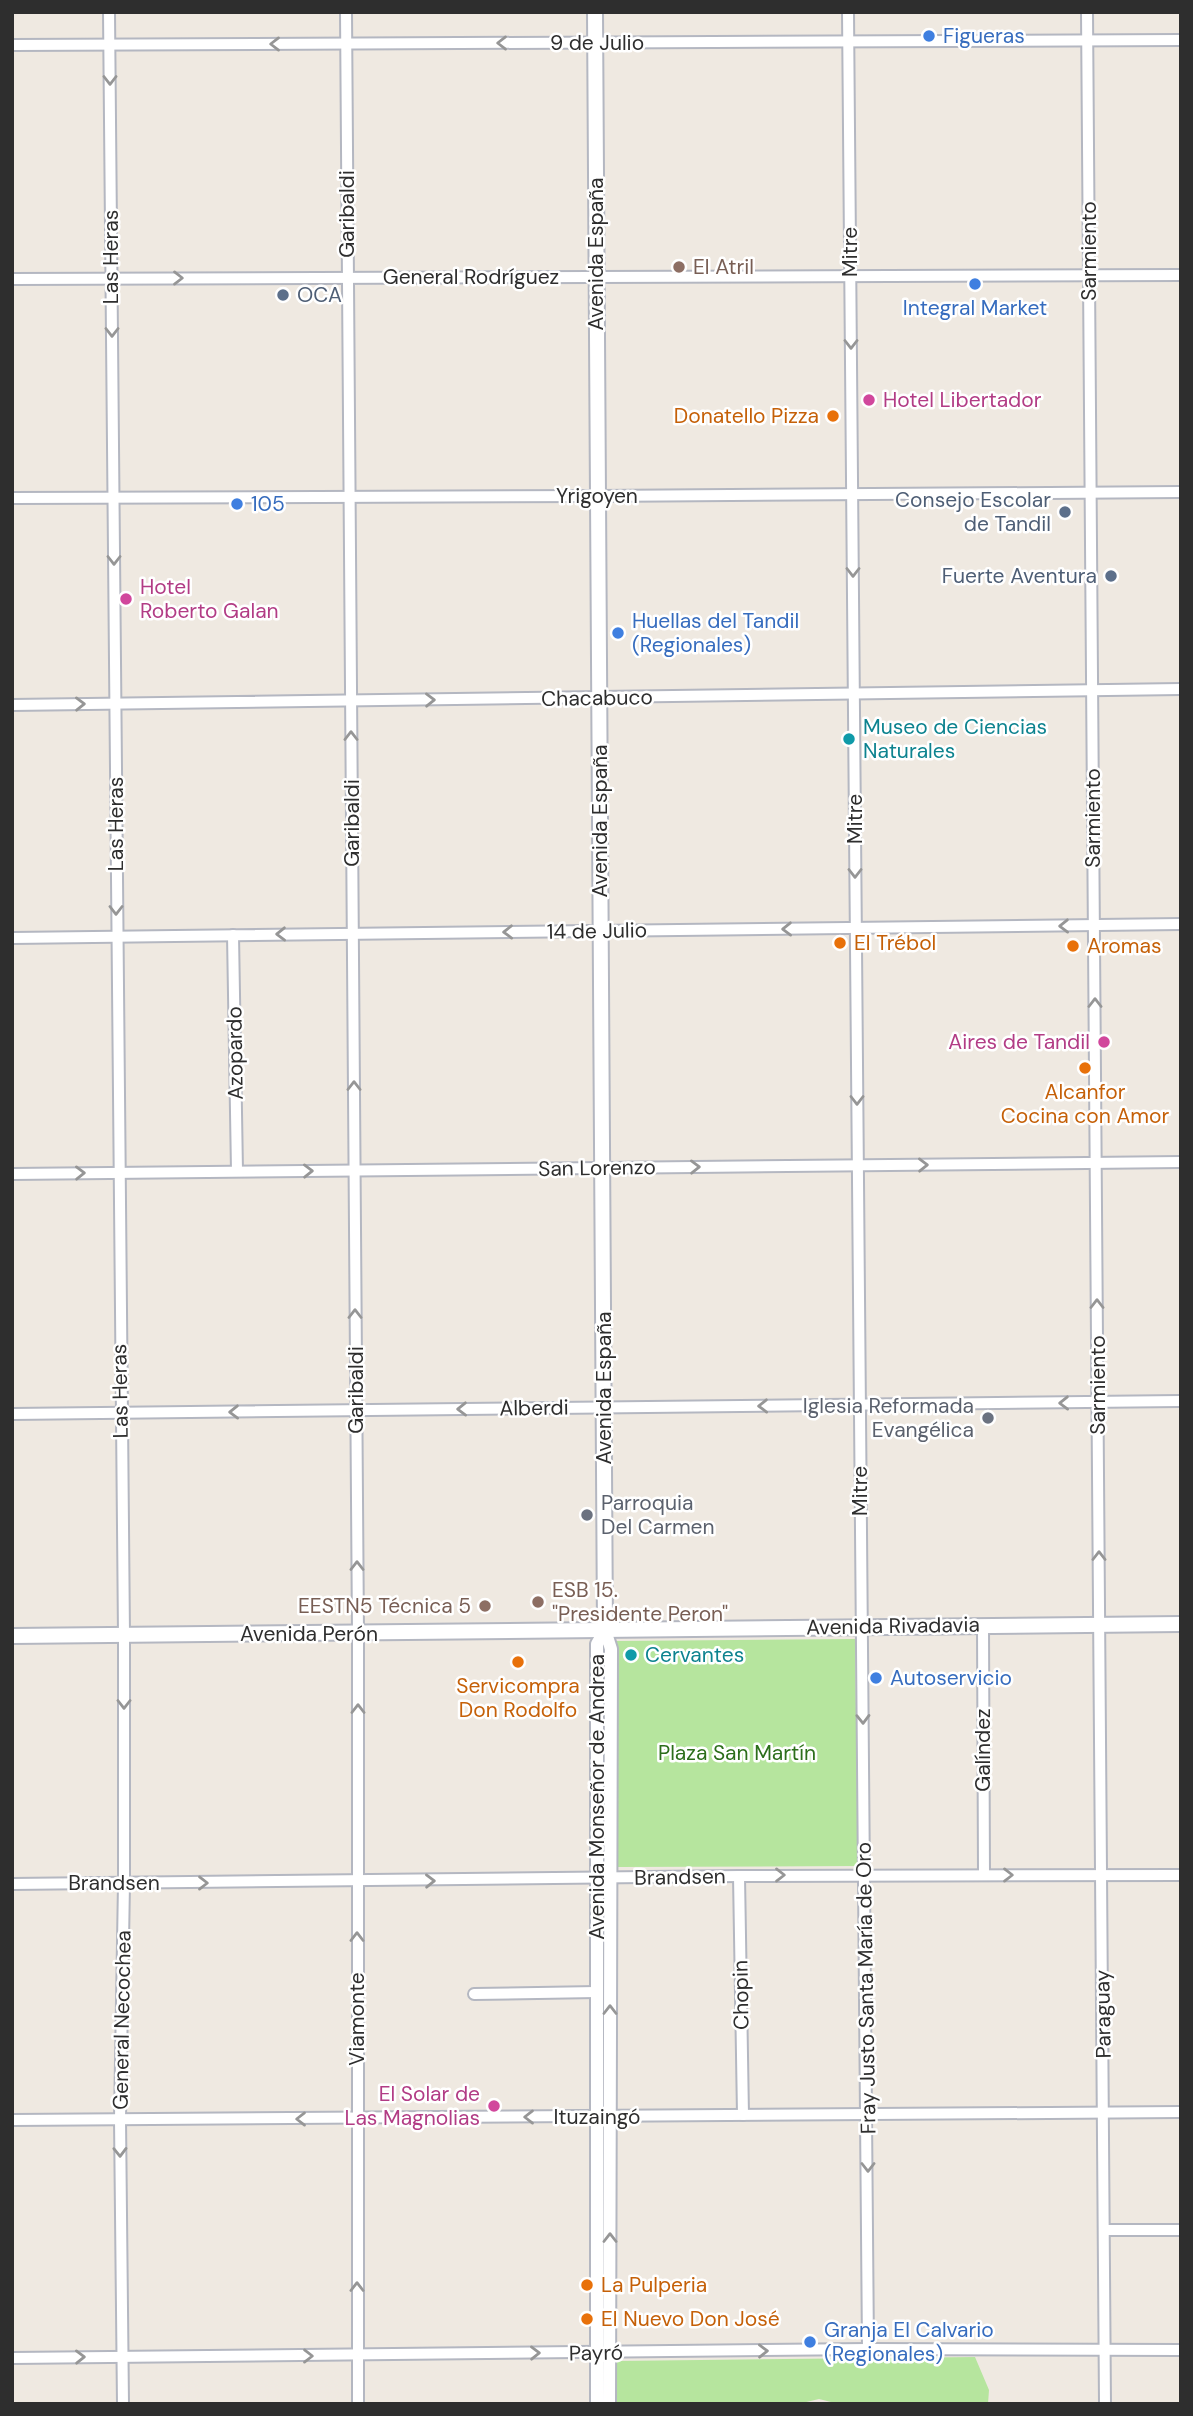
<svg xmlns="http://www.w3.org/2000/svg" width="1193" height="2416" viewBox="0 0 1193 2416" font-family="'DM Sans',sans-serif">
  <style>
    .green { fill: #b6e59e }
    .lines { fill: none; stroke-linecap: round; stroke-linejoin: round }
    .minor-casing { stroke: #b4b7c1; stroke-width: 14 }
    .tertiary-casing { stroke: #b4b7c1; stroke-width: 16 }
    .secondary-casing { stroke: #b4b7c1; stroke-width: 18 }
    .minor { stroke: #fff; stroke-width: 10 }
    .tertiary { stroke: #fff; stroke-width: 12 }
    .secondary { stroke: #fff; stroke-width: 14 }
    .oneway { stroke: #969696 }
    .shop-dot { fill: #3f7fe0; stroke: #fff; stroke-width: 2.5 }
    .education-dot { fill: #8d6e63; stroke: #fff; stroke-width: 2.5 }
    .service-dot { fill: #5c6f8a; stroke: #fff; stroke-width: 2.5 }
    .hotel-dot { fill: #d1479c; stroke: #fff; stroke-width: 2.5 }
    .food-dot { fill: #e8710a; stroke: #fff; stroke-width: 2.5 }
    .culture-dot { fill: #0f9aa8; stroke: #fff; stroke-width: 2.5 }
    .worship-dot { fill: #6b7280; stroke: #fff; stroke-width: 2.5 }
    .labels { text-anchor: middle; stroke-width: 5; stroke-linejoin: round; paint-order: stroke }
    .shop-label { font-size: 21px; fill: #366cbe; stroke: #fff; text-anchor: start }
    .street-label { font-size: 21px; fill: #2e2e2e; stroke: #fff }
    .education-label { font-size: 21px; fill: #785e54; stroke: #fff; text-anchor: start }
    .service-label { font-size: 21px; fill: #4e5e75; stroke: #fff; text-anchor: end }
    .hotel-label { font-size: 21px; fill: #b23c85; stroke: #fff; text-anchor: start }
    .food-label { font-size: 21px; fill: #c56008; stroke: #fff; text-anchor: start }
    .culture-label { font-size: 21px; fill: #0d838f; stroke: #fff; text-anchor: start }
    .worship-label { font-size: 21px; fill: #5b616d; stroke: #fff; text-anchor: end }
    .park-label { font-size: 21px; fill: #2c6e1b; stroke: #fff }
  </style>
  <rect width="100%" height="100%" fill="#efe9e1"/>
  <g class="green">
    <path d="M855,1639L858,1866L618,1867L617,1641Z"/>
    <path d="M975,2357L989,2390L988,2404H839L819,2399L798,2404H617L616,2361Z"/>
  </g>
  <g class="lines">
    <defs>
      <g id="minor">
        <path d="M109,12L124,1635V1883L120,2119L123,2404"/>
        <path d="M346,12L358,1634V2404"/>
        <path d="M848,12L868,2349"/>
        <path d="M1087,12L1105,2404"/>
        <path d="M12,45L1181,40"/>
        <path d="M12,279L1181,275"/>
        <path d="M12,498L597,496L1181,492"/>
        <path d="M12,705L1181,689"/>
        <path d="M233,935L237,1171"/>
        <path d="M12,938L1181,924"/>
        <path d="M12,1174L1181,1162"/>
        <path d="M12,1414L1181,1401"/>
        <path d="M983,1625L984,1875"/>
        <path d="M739,1876L743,2115"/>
        <path d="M12,1884L739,1876L1181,1875"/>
        <path d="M474,1994L597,1992"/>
        <path d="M12,2120L1181,2112"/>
        <path d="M1105,2230H1181"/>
        <path d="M12,2358L868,2349L1181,2350"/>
      </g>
      <g id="tertiary">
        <path d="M605,1630L611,1649L609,2404"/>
        <path d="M597,2404V1644L605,1630"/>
      </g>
      <g id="secondary">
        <path d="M595,12L605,1630"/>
        <path d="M12,1636L1181,1624"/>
      </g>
    </defs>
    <use href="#minor" class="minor-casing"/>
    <use href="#tertiary" class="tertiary-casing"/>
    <use href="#secondary" class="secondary-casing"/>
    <use href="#minor" class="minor"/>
    <use href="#tertiary" class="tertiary"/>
    <use href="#secondary" class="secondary"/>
  </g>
  <defs><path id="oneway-chevron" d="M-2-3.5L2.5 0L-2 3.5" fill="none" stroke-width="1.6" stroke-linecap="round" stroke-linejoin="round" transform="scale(1.75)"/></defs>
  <g class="oneway">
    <use href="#oneway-chevron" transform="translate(502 43) rotate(180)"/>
    <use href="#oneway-chevron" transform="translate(275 44) rotate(180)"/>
    <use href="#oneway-chevron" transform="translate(110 80) rotate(90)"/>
    <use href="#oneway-chevron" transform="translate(178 278)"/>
    <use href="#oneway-chevron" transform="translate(112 332) rotate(90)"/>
    <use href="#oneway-chevron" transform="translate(851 344) rotate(90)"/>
    <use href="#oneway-chevron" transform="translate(114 560) rotate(90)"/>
    <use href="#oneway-chevron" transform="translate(853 572) rotate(90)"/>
    <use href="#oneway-chevron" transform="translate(430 700) rotate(-1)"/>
    <use href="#oneway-chevron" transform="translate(80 704) rotate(-1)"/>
    <use href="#oneway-chevron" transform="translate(351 736) rotate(-90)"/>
    <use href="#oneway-chevron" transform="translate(855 873) rotate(90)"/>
    <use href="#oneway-chevron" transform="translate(116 910) rotate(90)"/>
    <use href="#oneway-chevron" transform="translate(1064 926) rotate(179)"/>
    <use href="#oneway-chevron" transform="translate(787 929) rotate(179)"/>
    <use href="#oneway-chevron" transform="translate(508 932) rotate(179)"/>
    <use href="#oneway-chevron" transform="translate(281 934) rotate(179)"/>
    <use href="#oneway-chevron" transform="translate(1095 1003) rotate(-90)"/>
    <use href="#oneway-chevron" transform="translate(354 1086) rotate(-90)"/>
    <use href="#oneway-chevron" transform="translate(857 1100) rotate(90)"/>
    <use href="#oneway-chevron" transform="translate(923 1165) rotate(-1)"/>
    <use href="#oneway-chevron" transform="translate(695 1167) rotate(-1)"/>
    <use href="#oneway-chevron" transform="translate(308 1171) rotate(-1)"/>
    <use href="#oneway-chevron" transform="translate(80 1173) rotate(-1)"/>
    <use href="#oneway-chevron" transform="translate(1097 1304) rotate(-90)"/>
    <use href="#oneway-chevron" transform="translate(355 1314) rotate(-90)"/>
    <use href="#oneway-chevron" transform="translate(1064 1403) rotate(179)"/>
    <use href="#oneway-chevron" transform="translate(763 1406) rotate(179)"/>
    <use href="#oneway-chevron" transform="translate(462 1409) rotate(179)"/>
    <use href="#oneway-chevron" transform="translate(234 1412) rotate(179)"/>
    <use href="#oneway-chevron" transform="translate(1099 1556) rotate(-90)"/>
    <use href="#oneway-chevron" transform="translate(357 1566) rotate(-90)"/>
    <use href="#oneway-chevron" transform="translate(124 1704) rotate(90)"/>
    <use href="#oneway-chevron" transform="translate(358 1709) rotate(-90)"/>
    <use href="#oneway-chevron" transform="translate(863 1719) rotate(89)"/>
    <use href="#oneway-chevron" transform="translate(780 1875)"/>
    <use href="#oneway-chevron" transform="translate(1008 1875)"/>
    <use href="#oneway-chevron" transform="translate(430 1881) rotate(-1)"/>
    <use href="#oneway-chevron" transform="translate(203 1883)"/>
    <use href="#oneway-chevron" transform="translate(357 1937) rotate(-90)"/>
    <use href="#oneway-chevron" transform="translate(610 2010) rotate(-90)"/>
    <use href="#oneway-chevron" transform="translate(529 2117) rotate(180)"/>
    <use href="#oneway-chevron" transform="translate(301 2119) rotate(180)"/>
    <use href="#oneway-chevron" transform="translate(120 2152) rotate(89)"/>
    <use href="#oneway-chevron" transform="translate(868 2167) rotate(90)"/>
    <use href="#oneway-chevron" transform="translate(610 2238) rotate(-90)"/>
    <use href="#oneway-chevron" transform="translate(357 2287) rotate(-90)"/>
    <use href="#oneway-chevron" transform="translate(763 2351) rotate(-1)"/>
    <use href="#oneway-chevron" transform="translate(535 2353) rotate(-1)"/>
    <use href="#oneway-chevron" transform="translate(308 2356)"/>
    <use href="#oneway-chevron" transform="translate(80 2357) rotate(-1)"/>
  </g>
  <g class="shop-dot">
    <circle cx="929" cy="36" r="7"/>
    <circle cx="975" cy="284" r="7"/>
    <circle cx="237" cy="504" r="7"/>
    <circle cx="618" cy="633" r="7"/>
    <circle cx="876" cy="1678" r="7"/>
    <circle cx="810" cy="2342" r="7"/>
  </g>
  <g class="education-dot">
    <circle cx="679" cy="267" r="7"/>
    <circle cx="538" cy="1602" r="7"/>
    <circle cx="485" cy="1606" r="7"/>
  </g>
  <g class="service-dot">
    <circle cx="283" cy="295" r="7"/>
    <circle cx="1065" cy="512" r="7"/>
    <circle cx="1111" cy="576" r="7"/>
  </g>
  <g class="hotel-dot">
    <circle cx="869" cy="400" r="7"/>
    <circle cx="126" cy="599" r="7"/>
    <circle cx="1104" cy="1042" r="7"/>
    <circle cx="494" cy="2106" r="7"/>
  </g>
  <g class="food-dot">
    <circle cx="833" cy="416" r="7"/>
    <circle cx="840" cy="943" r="7"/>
    <circle cx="1073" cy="946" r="7"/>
    <circle cx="1085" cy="1068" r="7"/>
    <circle cx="518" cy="1662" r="7"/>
    <circle cx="587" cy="2285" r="7"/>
    <circle cx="587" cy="2319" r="7"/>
  </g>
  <g class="culture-dot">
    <circle cx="849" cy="739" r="7"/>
    <circle cx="631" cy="1655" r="7"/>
  </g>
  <g class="worship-dot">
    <circle cx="988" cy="1418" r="7"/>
    <circle cx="587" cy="1515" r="7"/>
  </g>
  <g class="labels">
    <g class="shop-label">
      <text x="943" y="43">Figueras</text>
      <text x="975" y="315" text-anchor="middle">Integral Market</text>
      <text x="251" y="511">105</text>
      <text x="632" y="628">Huellas del Tandil<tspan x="632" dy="24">(Regionales)</tspan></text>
      <text x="890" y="1685">Autoservicio</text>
      <text x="824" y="2337">Granja El Calvario<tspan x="824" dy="24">(Regionales)</tspan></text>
    </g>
    <g class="street-label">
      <text x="597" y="50">9 de Julio</text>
      <text transform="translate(347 214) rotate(-90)" y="7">Garibaldi</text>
      <text transform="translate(1089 251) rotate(-90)" y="7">Sarmiento</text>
      <text transform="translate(850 252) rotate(-90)" y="7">Mitre</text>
      <text transform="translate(596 254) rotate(-90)" y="7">Avenida España</text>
      <text transform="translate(111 257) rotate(-90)" y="7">Las Heras</text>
      <text x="471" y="284">General Rodríguez</text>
      <text x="597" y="503">Yrigoyen</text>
      <text transform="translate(597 698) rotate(-1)" y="7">Chacabuco</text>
      <text transform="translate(1093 818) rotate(-90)" y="7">Sarmiento</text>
      <text transform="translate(855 819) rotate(-90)" y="7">Mitre</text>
      <text transform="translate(600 821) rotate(-90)" y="7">Avenida España</text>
      <text transform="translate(352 823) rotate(-90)" y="7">Garibaldi</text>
      <text transform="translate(116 824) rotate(-90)" y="7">Las Heras</text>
      <text transform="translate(597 931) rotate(-1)" y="7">14 de Julio</text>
      <text transform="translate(235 1053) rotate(-91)" y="7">Azopardo</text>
      <text transform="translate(597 1168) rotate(-1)" y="7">San Lorenzo</text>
      <text transform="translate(1098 1385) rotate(-90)" y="7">Sarmiento</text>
      <text transform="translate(604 1388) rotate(-90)" y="7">Avenida España</text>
      <text transform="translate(356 1390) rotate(-90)" y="7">Garibaldi</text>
      <text transform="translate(120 1391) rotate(-91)" y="7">Las Heras</text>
      <text transform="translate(534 1408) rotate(-1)" y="7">Alberdi</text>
      <text transform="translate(860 1491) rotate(-90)" y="7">Mitre</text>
      <text transform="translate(893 1626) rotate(-1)" y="7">Avenida Rivadavia</text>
      <text x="309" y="1641">Avenida Perón</text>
      <text transform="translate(983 1750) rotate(-90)" y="7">Galíndez</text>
      <text transform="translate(597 1797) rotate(-90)" y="7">Avenida Monseñor de Andrea</text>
      <text transform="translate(680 1877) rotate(-1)" y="7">Brandsen</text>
      <text x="114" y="1890">Brandsen</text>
      <text transform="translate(866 1988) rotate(-91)" y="7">Fray Justo Santa María de Oro</text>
      <text transform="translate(741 1995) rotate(-91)" y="7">Chopin</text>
      <text transform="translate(1103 2014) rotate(-91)" y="7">Paraguay</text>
      <text transform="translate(357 2019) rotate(-90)" y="7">Viamonte</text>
      <text transform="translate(122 2020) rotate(-89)" y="7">General Necochea</text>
      <text x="597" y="2124">Ituzaingó</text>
      <text transform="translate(596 2353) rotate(-1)" y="7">Payró</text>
    </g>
    <g class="education-label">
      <text x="693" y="274">El Atril</text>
      <text x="552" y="1597">ESB 15.<tspan x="552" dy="24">"Presidente Peron"</tspan></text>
      <text x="471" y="1613" text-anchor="end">EESTN5 Técnica 5</text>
    </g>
    <g class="service-label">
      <text x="297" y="302" text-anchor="start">OCA</text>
      <text x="1051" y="507">Consejo Escolar<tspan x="1051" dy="24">de Tandil</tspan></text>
      <text x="1097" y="583">Fuerte Aventura</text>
    </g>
    <g class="hotel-label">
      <text x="883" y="407">Hotel Libertador</text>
      <text x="140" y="594">Hotel<tspan x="140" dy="24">Roberto Galan</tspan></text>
      <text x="1090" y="1049" text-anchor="end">Aires de Tandil</text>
      <text x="480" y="2101" text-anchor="end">El Solar de<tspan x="480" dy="24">Las Magnolias</tspan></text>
    </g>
    <g class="food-label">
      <text x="819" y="423" text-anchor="end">Donatello Pizza</text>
      <text x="854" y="950">El Trébol</text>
      <text x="1087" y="953">Aromas</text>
      <text x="1085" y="1099" text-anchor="middle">Alcanfor<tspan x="1085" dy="24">Cocina con Amor</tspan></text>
      <text x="518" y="1693" text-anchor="middle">Servicompra<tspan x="518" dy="24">Don Rodolfo</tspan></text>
      <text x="601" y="2292">La Pulperia</text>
      <text x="601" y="2326">El Nuevo Don José</text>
    </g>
    <g class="culture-label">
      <text x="863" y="734">Museo de Ciencias<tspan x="863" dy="24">Naturales</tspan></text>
      <text x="645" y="1662">Cervantes</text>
    </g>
    <g class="worship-label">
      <text x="974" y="1413">Iglesia Reformada<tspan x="974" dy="24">Evangélica</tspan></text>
      <text x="601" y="1510" text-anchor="start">Parroquia<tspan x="601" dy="24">Del Carmen</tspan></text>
    </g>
    <g class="park-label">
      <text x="737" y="1760">Plaza San Martín</text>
    </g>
  </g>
  <rect width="1193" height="2416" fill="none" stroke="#2e2e2e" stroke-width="28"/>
</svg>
